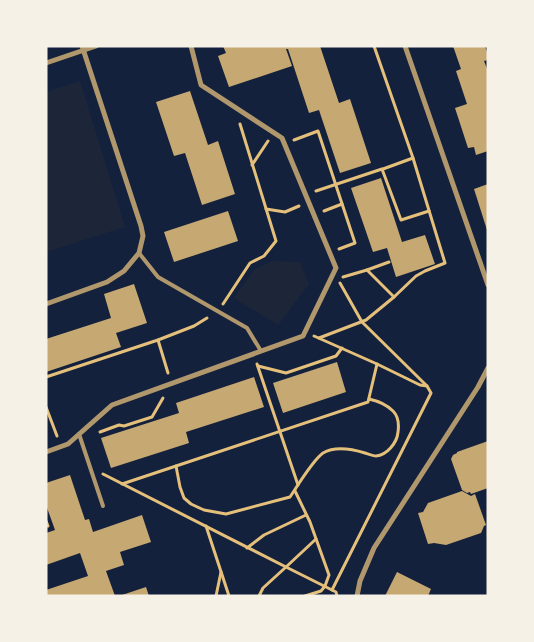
<svg xmlns="http://www.w3.org/2000/svg" width="534" height="642" viewBox="0 0 534 642" font-family="Figtree,sans-serif">
  <style>
    .green { fill: #1d2539 }
    .building { fill: #c6a872 }
    .lines { fill: none; stroke-linecap: round; stroke-linejoin: round }
    .path { stroke: #e5c07b; stroke-width: 3 }
    .service { stroke: #b1986c; stroke-width: 4 }
    .minor { stroke: #b1986c; stroke-width: 5 }
  </style>
  <rect width="100%" height="100%" fill="#14213d"/>
  <g class="green">
    <path d="M80,81L125,227L46,252V92Z"/>
    <path d="M272,261L300,262L309,284L278,325L234,298L255,269Z"/>
  </g>
  <g class="building">
    <path d="M223,46H320L339,103L350,99L371,163L340,173L319,110L309,113L288,49H286L292,66L229,87L218,56L226,53Z"/>
    <path d="M453,46H485L488,55V60L484,61L488,71V151L476,155L474,147L468,148L455,108L467,104L456,71L461,69Z"/>
    <path d="M190,91L208,145L218,141L235,194L202,205L185,153L174,156L156,102Z"/>
    <path d="M381,178L402,242L425,235L435,264L396,277L387,248L373,252L351,188Z"/>
    <path d="M488,184V230H487L474,189Z"/>
    <path d="M228,211L238,241L174,262L164,232Z"/>
    <path d="M134,284L147,323L116,333L121,347L46,372V339L111,318L104,294Z"/>
    <path d="M337,362L346,392L283,413L273,383Z"/>
    <path d="M254,377L264,407L186,432L189,443L111,468L101,438L179,413L176,403Z"/>
    <path d="M488,441V488L471,494L470,492L467,493L462,490L451,459L453,455L457,453V452Z"/>
    <path d="M70,475L85,520L89,519L93,532L142,515L151,542L120,552L124,565L106,571L115,596H46V590L88,576L80,553L46,565V533L55,530L46,505V483Z"/>
    <path d="M462,491L471,496L475,494L486,525L484,526L481,533L446,545L434,543L428,544L418,513L423,512L428,503Z"/>
    <path d="M397,572L431,589L428,596H385Z"/>
    <path d="M146,587L149,596H122V595Z"/>
  </g>
  <g class="lines">
    <g class="path">
      <path d="M374,46L413,158L445,263L425,271L416,276L394,297L367,270L389,262"/>
      <path d="M294,140L318,131L355,243L339,249"/>
      <path d="M252,165L268,141"/>
      <path d="M383,169L413,158"/>
      <path d="M316,191L382,169L401,220L429,211"/>
      <path d="M266,209L285,212L299,206"/>
      <path d="M324,211L342,204"/>
      <path d="M343,277L367,270"/>
      <path d="M223,304L250,263L264,256L276,241L240,124"/>
      <path d="M314,336L377,364L420,385L427,386"/>
      <path d="M319,338L366,320L394,297"/>
      <path d="M158,340L168,373"/>
      <path d="M257,364L298,485"/>
      <path d="M258,366L286,373L336,356L342,348"/>
      <path d="M46,377L158,340L194,326L207,318"/>
      <path d="M46,407L57,436"/>
      <path d="M100,432L119,425L124,426L152,417L163,398"/>
      <path d="M176,466L180,487L184,498L191,504L204,510L226,514L290,497C298,485 313,460 323,453C335,446 352,449 365,453C368,454 373,456 376,456C387,455 397,443 398,432C399,425 398,416 393,411C386,404 378,401 369,399"/>
      <path d="M103,474L286,567L336,592L337,596"/>
      <path d="M122,484L368,402L377,364"/>
      <path d="M295,491L310,522L329,575L325,586L321,591L305,596"/>
      <path d="M46,521L48,526H46"/>
      <path d="M206,526L229,596"/>
      <path d="M247,548L264,535L306,515"/>
      <path d="M332,590L431,393L427,386L362,322L340,283"/>
      <path d="M216,596L221,572"/>
      <path d="M259,596L263,588L286,567L316,539"/>
    </g>
    <g class="service">
      <path d="M139,253L158,277L247,328L261,351"/>
      <path d="M79,434L103,506"/>
    </g>
    <g class="minor">
      <path d="M405,46L488,285"/>
      <path d="M46,63L96,46"/>
      <path d="M46,304L107,282L124,271L139,253L143,236L141,226L82,46"/>
      <path d="M46,452L68,444L112,405L303,336L336,268L282,138L201,85L191,46"/>
      <path d="M357,596L360,581L374,548L478,387L488,368"/>
    </g>
  </g>
  <rect width="534" height="642" fill="none" stroke="#f6f1e7" stroke-width="95"/>
</svg>
